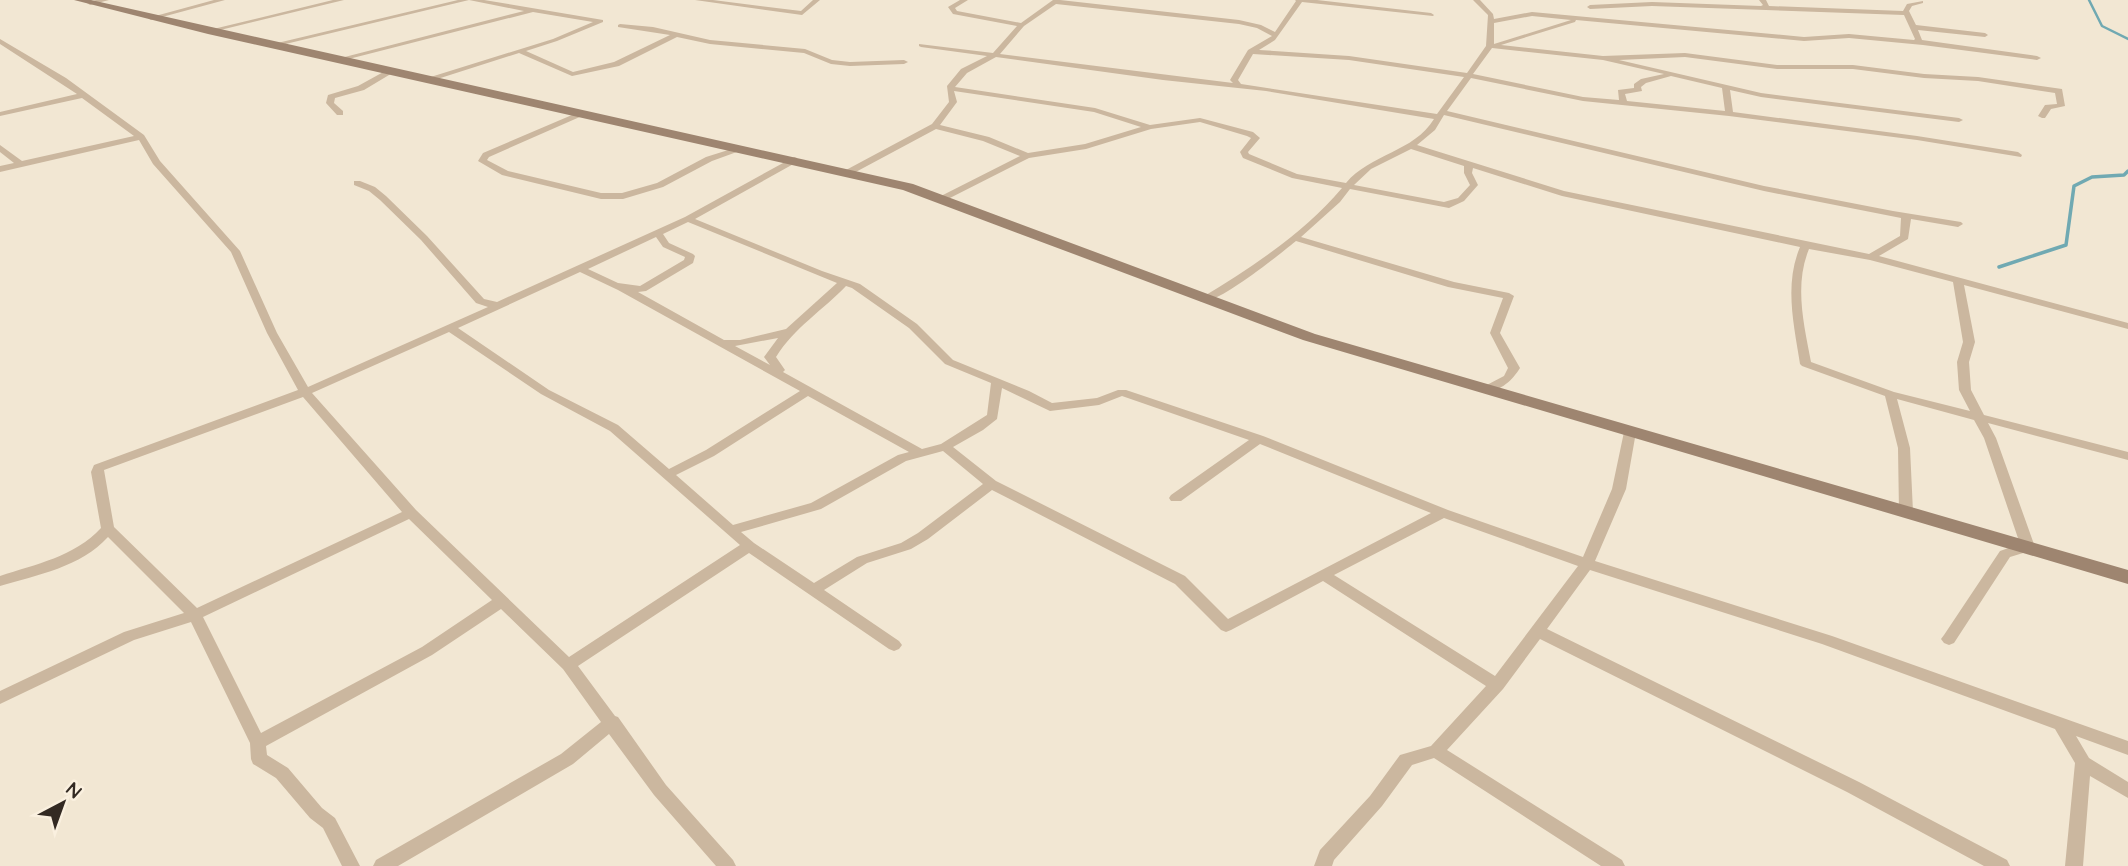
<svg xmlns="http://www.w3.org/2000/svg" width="2128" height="866" viewBox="0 0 2128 866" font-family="Quicksand,sans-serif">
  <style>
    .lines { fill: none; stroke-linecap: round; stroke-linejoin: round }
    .stream-far1 { stroke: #70a9b2; stroke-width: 2.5 }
    .stream { stroke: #70a9b2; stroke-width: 3.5 }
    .street { fill: #cbb79f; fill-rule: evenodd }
    .secondary { fill: #9e8570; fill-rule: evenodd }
  </style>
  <rect width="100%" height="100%" fill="#f2e7d3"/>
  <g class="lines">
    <path class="stream-far1" d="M2089,0L2102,26L2128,39"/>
    <path class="stream" d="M1999,267L2066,245L2074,186L2092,177L2124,175L2128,171"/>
    <g class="street">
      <path d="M96,0H109L90,5L87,3Z"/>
      <path d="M214,0H225L151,20L148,18Z"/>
      <path d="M333,0H344L208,33L205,31Z"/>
      <path d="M458,0H484L603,20V22L557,41L526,51L573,72L614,62L670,35L618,27V25L620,24L653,27L710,40L805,49L832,60L850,62L904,60L908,62L904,64L850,66L831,64L804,53L710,44L677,37L619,66L572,76L519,53L428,82L421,80L553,39L593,22L533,12L337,62L333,60L524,11L469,0L273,47L269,45Z"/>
      <path d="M695,0H713L801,11L813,0H820L802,15Z"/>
      <path d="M960,0H968L955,8L957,11L1021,23L1053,0H1060L1239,20L1261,25L1275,32L1296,1L1295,0H1317L1431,13L1434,15L1433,16L1302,2L1275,40L1259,50L1349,56L1467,73L1486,46L1488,15L1473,0H1480L1493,14L1494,19L1532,12L1804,37L1849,34L1914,40L1915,39L1904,15L1652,6L1590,9L1587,7L1590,5L1652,2L1761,6L1763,5L1759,0H1766L1769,6L1903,11L1907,4L1923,1V3L1912,6L1909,11L1916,25L1985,33L1988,35L1985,37L1918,30L1922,40L2037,56L2041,58L2037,60L1923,45L1849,38L1804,41L1576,20L1575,22L1501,45L1603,56L1685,53L1777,65H1853L1924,74L1978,77L2062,89L2065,106L2051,109L2045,118H2042L2038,116L2045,105L2057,104L2055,93L1978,81L1924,78L1853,69H1777L1685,57L1619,60L1761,93L1959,118L1963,120L1959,122L1761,97L1730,90L1733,112L1917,136L2018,152L2022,155L2021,157L1917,140L1729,116L1583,101L1471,78L1447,111L1764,186L1893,211L1961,222L1963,224L1958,227L1911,219L1908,239L1879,256L2128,323V329L1964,285L1975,342L1969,362L1971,390L1984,415L2128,452V460L1988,423L1996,438L2035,547L2033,550L2010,557L1954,643L1949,645L1944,643L1941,639L1944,635L2000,551L2020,544L1984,438L1974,420L1897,399L1910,448L1913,512L1911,515H1901L1899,512L1898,448L1885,396L1802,366L1800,364C1794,325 1784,285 1800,247L1562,196L1473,168L1472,173L1478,185L1464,201L1449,208L1350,189L1340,202L1301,237L1454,282L1509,293L1514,296L1500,333L1520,368C1512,381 1499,393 1483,391L1481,389L1483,387L1504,376L1508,368L1490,333L1503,298L1448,287L1296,241C1280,254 1218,304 1201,302L1200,300L1201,298C1251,268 1304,233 1342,188L1292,178L1243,158L1240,152L1251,138L1247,136L1200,122L1151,129L1086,149L1029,158L942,202L937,199L939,197L1020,156L983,141L936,129L852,174H846V170L932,124L949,102L947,86L961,69L987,56L921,47L919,46V44L993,53L1017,26L953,14L948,7ZM1056,4L1239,24L1257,28L1272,36L1248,50L1230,80L1233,83L1000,54L1024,26ZM1532,16L1571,20L1494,44V23ZM1492,48L1603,60L1664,74L1641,79L1634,84V88L1618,90L1619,100L1583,97L1473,74ZM1253,54L1349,60L1464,77L1437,114L1241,84L1238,80ZM996,57L1163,80L1266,91L1434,119C1414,152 1370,154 1346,183L1297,174L1249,154L1248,152L1260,138L1253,132L1200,118L1150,125L1095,108L955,87L967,73ZM1671,76L1722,88L1725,111L1627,101L1625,94L1642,91L1641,87L1646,83ZM954,91L1094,112L1141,127L1085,144L1028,153L989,137L940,125L957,102ZM1444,115L1764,191L1901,218L1900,236L1869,254L1564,191L1417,145L1435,130ZM1411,149L1464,166V173L1470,185L1458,198L1444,202L1354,185L1371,169ZM1809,249L1870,260L1953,282L1963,342L1957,362L1959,390L1970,411L1894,392L1811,362C1804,325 1794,285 1809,249Z"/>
      <path d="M0,39L66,78L144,135L160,161L240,251L277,333L308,387L488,307L476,303L421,240L380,200L369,191L354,185V181H360L375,187L386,196L427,236L484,299L497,302L685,217L794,157L797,158V162L695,219L822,271L860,284L917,324L953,360L1029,391L1052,403L1097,398L1118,390H1126L1263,436L1448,510L1583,557L1612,489L1624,432L1626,429H1634L1636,432L1626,489L1595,561L1832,636L2128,741V755L2076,736L2089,758L2128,782V798L2090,776L2083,866H2065L2075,763L2055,729L1822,644L1590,570L1547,629L1859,782L2007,860L2010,866H1984L1847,792L1540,639L1503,689L1447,750L1622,860L1625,866H1601L1434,758L1412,765L1382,806L1334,860L1332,866H1314L1320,850L1370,796L1400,755L1431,746L1486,686L1323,581L1231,630L1226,632L1221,630L1175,584L992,490L928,539L911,549L867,563L824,590L899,641L902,645L899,649L894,651L889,649L749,553L578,666L615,716L618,717L666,785L733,860L736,866H716L654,795L609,734L573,764L398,866H373L376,860L561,754L601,722L563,669L501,609L432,655L266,746L267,755L288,768L322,808L335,818L360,866H342L323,828L310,818L276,778L253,764L251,759L250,743L191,622L134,640L0,704V691L124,632L184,613L108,537C81,567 37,575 0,586V576C36,564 74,557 101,528L91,472L94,465L298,390L267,333L231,252L153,164L139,140L0,172V166L14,163L0,152V145L22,161L134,136L82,98L0,116V112L77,94L0,44ZM688,222L837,283L786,329L740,340H724L638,292L646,291L693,263L695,256L693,254L669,243L663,234ZM656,237L663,247L685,257L684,260L640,286L618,283L588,269ZM580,272L618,290L800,391L706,450L669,469L618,425L549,390L458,328ZM846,286L852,288L909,328L945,364L991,383L987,415L941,444L922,449L783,372L785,370L776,357C794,328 823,310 846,286ZM449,332L541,394L610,431L740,545L569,657L416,510L312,393ZM778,338L764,357L770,365L735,346ZM1002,388L1050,411L1099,405L1122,396L1249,440L1171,495L1169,498L1171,501H1181L1260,444L1431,513L1228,619L1185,576L996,481L953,447L983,430L997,419ZM808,396L909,452L898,455L811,503L733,525L676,475L714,456ZM303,397L402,512L197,608L114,527L104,470ZM943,451L983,484L918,533L901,543L857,557L814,583L754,543L741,532L821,509L906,461ZM1444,518L1578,566L1495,676L1334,575ZM409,519L492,600L422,647L261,733L203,617Z"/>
      <path d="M387,70L394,72L364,90L335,98L334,103L343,111V115H337L326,103L328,95L358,86Z"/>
      <path d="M579,112H582V116L489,157L487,160L508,171L601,193H622L657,183L706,157L741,146L745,149L712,161L663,187L623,199H601L502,175L478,161L483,153Z"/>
    </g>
    <path class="secondary" d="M74,0H91L913,184L1315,334L2128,570V584L1303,340L903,190L208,34Z"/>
  </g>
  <g transform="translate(63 803) rotate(41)" stroke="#faf0df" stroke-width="5" paint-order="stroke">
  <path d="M0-5L12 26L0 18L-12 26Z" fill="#332a23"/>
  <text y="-10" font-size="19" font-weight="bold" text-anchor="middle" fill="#332a23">N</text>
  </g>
</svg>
